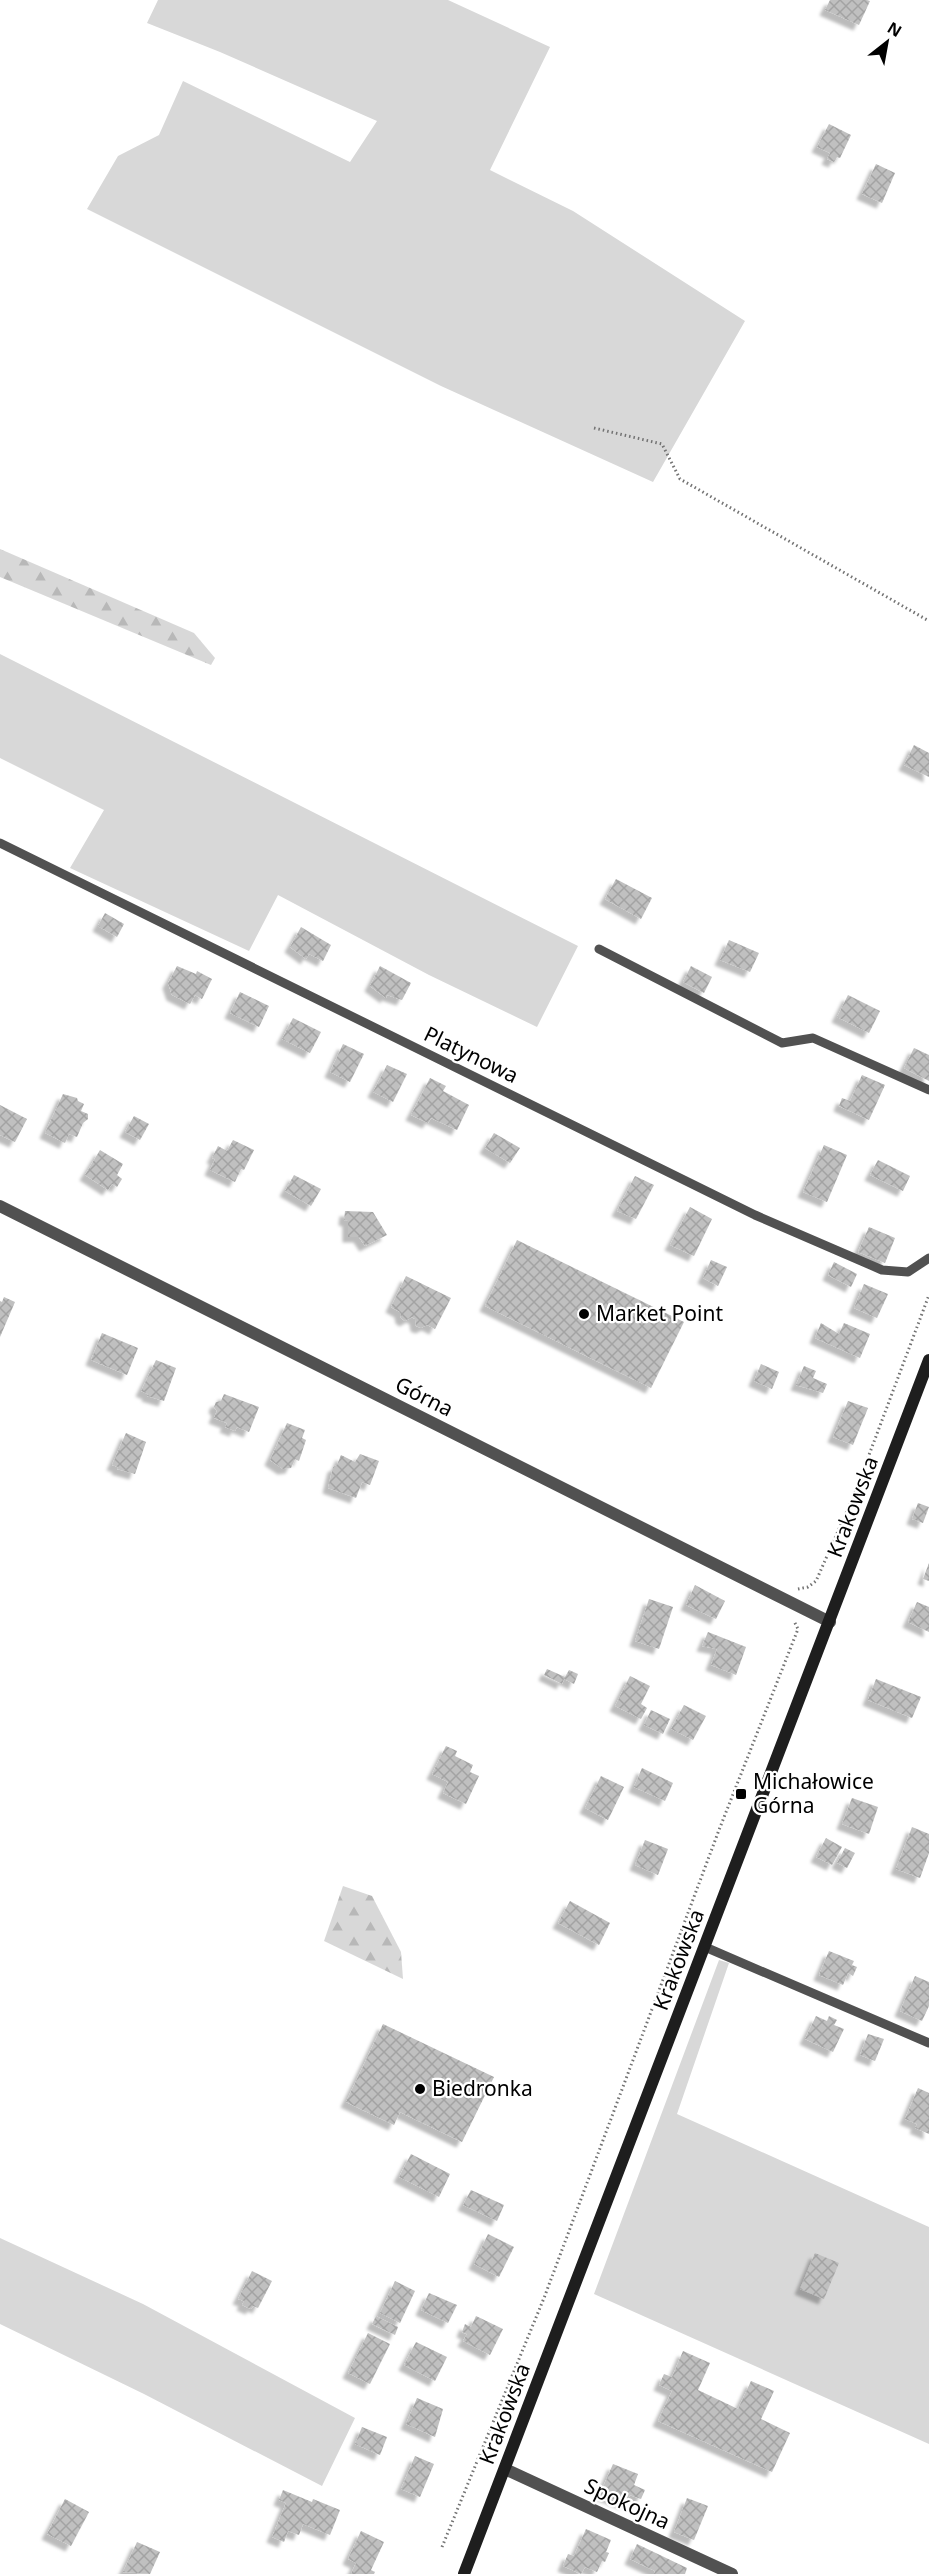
<svg xmlns="http://www.w3.org/2000/svg" width="929" height="2574" viewBox="0 0 929 2574" font-family="'Noto Sans',sans-serif">
  <style>
    .grass { fill: #d8d8d8 }
    .forest { fill: url(#forest-firs) }
    .building { fill: url(#building-cross-hatch); filter: url(#shadow) }
    .lines { fill: none; stroke-linecap: round; stroke-linejoin: round }
    .path { stroke: #737373; stroke-width: 3; stroke-dasharray: 1.5 3; stroke-linecap: butt }
    .service { stroke: #515151; stroke-width: 9 }
    .minor { stroke: #515151; stroke-width: 12 }
    .tertiary { stroke: #515151; stroke-width: 12 }
    .secondary { stroke: #1e1e1e; stroke-width: 12 }
    .poi-dot { fill: #000; stroke: #fff; stroke-width: 2 }
    .labels { text-anchor: middle; stroke-width: 4.5; stroke-linejoin: round; paint-order: stroke }
    .street-label { font-size: 21px; fill: #000; stroke: #fff }
    .poi-label { font-size: 21px; fill: #000; stroke: #fff; text-anchor: start }
  </style>
  <defs>
    <pattern id="forest-firs" width="22" height="20" patternUnits="userSpaceOnUse" patternTransform="scale(1.5)"><rect width="22" height="20" fill="#d8d8d8"/><path d="M5 1l3.5 6h-7zM16 11l3.5 6h-7z" fill="#b8b8b8"/></pattern>
    <pattern id="building-cross-hatch" width="8" height="8" patternUnits="userSpaceOnUse" patternTransform="scale(1.5)"><rect width="8" height="8" fill="#c0c0c0"/><path d="M0 0l8 8M0 8l8-8" fill="none" stroke="#a3a3a3"/></pattern>
    <filter id="shadow"><feDropShadow dx="-5.5" dy="5.5" stdDeviation="1.5" flood-color="#0004"/></filter>
  </defs>
  <rect width="100%" height="100%" fill="#fff"/>
  <g class="grass">
    <path d="M158,0H448L550,47L490,170L573,211L745,321L653,482L441,386L87,209L118,156L159,135L183,81L350,162L377,121L220,52L147,23Z"/>
    <path d="M0,654L578,946L537,1027L429,975L278,895L249,951L70,868L104,810L0,758Z"/>
    <path d="M719,1960L729,1963L677,2114L929,2227V2444L594,2294Z"/>
    <path d="M0,2238L143,2304L355,2418L322,2486L144,2394L0,2324Z"/>
  </g>
  <g class="forest">
    <path d="M0,549L194,633L215,658L211,665L0,577Z"/>
    <path d="M343,1886L372,1896L401,1952L403,1979L324,1941Z"/>
  </g>
  <g class="building">
    <path d="M830,0H867L870,1L859,25L825,10Z"/>
    <path d="M829,124L851,135L840,158L837,157L834,162L827,159L830,153L817,147Z"/>
    <path d="M876,164L895,173L882,203L862,194Z"/>
    <path d="M914,745L929,753V777L904,765Z"/>
    <path d="M616,879L652,898L641,919L605,899Z"/>
    <path d="M105,913L124,924L117,937L98,926Z"/>
    <path d="M301,927L331,945L323,961L309,954L306,959L290,947Z"/>
    <path d="M729,940L759,953L750,972L720,960Z"/>
    <path d="M177,966L196,974L197,971L212,979L202,999L195,995L190,1004L172,995L168,983Z"/>
    <path d="M380,966L411,983L402,1000L387,995L386,998L370,986Z"/>
    <path d="M691,966L712,977L704,993L683,982Z"/>
    <path d="M240,992L269,1006L259,1027L230,1013Z"/>
    <path d="M848,995L880,1011L869,1033L837,1017Z"/>
    <path d="M293,1018L321,1032L310,1053L282,1039Z"/>
    <path d="M343,1044L364,1054L350,1082L330,1072Z"/>
    <path d="M914,1048L929,1055V1081L904,1068Z"/>
    <path d="M387,1065L407,1074L393,1102L373,1092Z"/>
    <path d="M862,1075L885,1085L869,1120L839,1106L842,1098L850,1101Z"/>
    <path d="M430,1078L446,1086L443,1091L469,1105L457,1130L431,1118L428,1123L411,1115Z"/>
    <path d="M63,1094L77,1098L78,1101L84,1104L81,1111L88,1114V1119L83,1123L77,1137L69,1134L65,1143L45,1133Z"/>
    <path d="M0,1105L27,1119L15,1142L0,1135Z"/>
    <path d="M134,1116L149,1124L140,1140L125,1132Z"/>
    <path d="M494,1133L520,1148L510,1163L485,1148Z"/>
    <path d="M233,1140L254,1150L244,1170L241,1169L235,1182L210,1170L215,1159L212,1158L218,1146L227,1151Z"/>
    <path d="M824,1145L847,1155L827,1202L803,1192Z"/>
    <path d="M100,1150L123,1164L117,1175L122,1179L117,1187L112,1184L108,1190L85,1175Z"/>
    <path d="M878,1160L910,1176L903,1191L870,1175Z"/>
    <path d="M294,1175L321,1189L311,1206L285,1191Z"/>
    <path d="M635,1176L654,1185L636,1219L617,1211Z"/>
    <path d="M690,1207L712,1219L694,1256L670,1245Z"/>
    <path d="M345,1211L373,1212L387,1235L365,1246L359,1237H348V1221L344,1220Z"/>
    <path d="M869,1227L895,1238L885,1263L858,1252Z"/>
    <path d="M517,1240L684,1322L651,1388L485,1306Z"/>
    <path d="M711,1260L727,1267L718,1286L703,1278Z"/>
    <path d="M834,1262L857,1274L851,1287L828,1275Z"/>
    <path d="M406,1276L451,1298L435,1329L427,1325L421,1328L416,1326L415,1319L412,1317L405,1321L401,1318L400,1312L391,1307Z"/>
    <path d="M864,1284L888,1294L877,1318L854,1308Z"/>
    <path d="M4,1297L15,1302L0,1337V1301L2,1302Z"/>
    <path d="M821,1323L839,1334L844,1323L870,1334L860,1358L815,1338Z"/>
    <path d="M102,1333L138,1348L127,1375L91,1360Z"/>
    <path d="M156,1360L176,1368L164,1401L147,1396L148,1394L141,1391Z"/>
    <path d="M761,1364L779,1372L772,1389L754,1381Z"/>
    <path d="M804,1366L816,1371L813,1378L827,1384L823,1393L796,1385Z"/>
    <path d="M224,1394L259,1407L249,1432L237,1427L235,1431L225,1427L227,1423L214,1418L217,1411L214,1407L216,1402L221,1401Z"/>
    <path d="M848,1401L868,1408L853,1445L833,1437Z"/>
    <path d="M287,1423L305,1430L302,1438L306,1440L299,1461L295,1459L291,1468L283,1469L270,1460Z"/>
    <path d="M126,1433L146,1442L135,1474L117,1469L118,1467L112,1465Z"/>
    <path d="M360,1454L379,1461L370,1485L362,1482L356,1498L328,1488L333,1467L337,1465L341,1455L355,1462Z"/>
    <path d="M918,1503L929,1507L923,1523L912,1519Z"/>
    <path d="M929,1563V1581L923,1579Z"/>
    <path d="M695,1585L725,1601L716,1619L686,1605Z"/>
    <path d="M649,1599L673,1607L659,1649L635,1641Z"/>
    <path d="M917,1602L929,1607V1632L908,1622Z"/>
    <path d="M708,1632L746,1647L736,1675L711,1665L717,1649L702,1646Z"/>
    <path d="M547,1669L565,1677L569,1670L578,1674L574,1684L564,1679L562,1684L544,1675Z"/>
    <path d="M630,1676L650,1686L641,1704L647,1708L641,1719L615,1706Z"/>
    <path d="M876,1679L921,1697L912,1718L868,1700Z"/>
    <path d="M684,1705L706,1716L693,1740L671,1729Z"/>
    <path d="M651,1710L670,1719L663,1734L644,1725Z"/>
    <path d="M446,1746L457,1751L455,1756L473,1765L470,1772L479,1776L466,1804L443,1793L448,1782L432,1774Z"/>
    <path d="M642,1768L673,1783L665,1801L634,1787Z"/>
    <path d="M601,1776L624,1787L608,1820L585,1808Z"/>
    <path d="M852,1798L878,1807L869,1834L842,1824Z"/>
    <path d="M912,1827L929,1834V1853L920,1878L896,1869Z"/>
    <path d="M826,1838L842,1847L832,1865L816,1857Z"/>
    <path d="M645,1840L668,1849L658,1875L635,1865Z"/>
    <path d="M845,1848L855,1853L847,1868L837,1863Z"/>
    <path d="M570,1901L610,1923L599,1945L558,1923Z"/>
    <path d="M829,1951L854,1961L852,1965L857,1967L853,1976L848,1973L843,1985L819,1975Z"/>
    <path d="M915,1976L929,1982V2006L922,2021L900,2011Z"/>
    <path d="M816,2016L827,2021L829,2016L837,2020L834,2025L844,2029L833,2052L805,2039Z"/>
    <path d="M383,2024L494,2077L462,2142L400,2112L394,2125L346,2102Z"/>
    <path d="M868,2034L884,2039L875,2061L860,2055Z"/>
    <path d="M918,2088L929,2093V2134L915,2128L917,2124L905,2119Z"/>
    <path d="M411,2154L450,2174L439,2197L399,2177Z"/>
    <path d="M471,2190L504,2205L497,2221L463,2205Z"/>
    <path d="M488,2234L514,2247L499,2277L474,2264Z"/>
    <path d="M815,2253L839,2263L824,2299L800,2289Z"/>
    <path d="M252,2271L272,2281L258,2308L253,2306L251,2309L242,2305L244,2301L238,2299Z"/>
    <path d="M395,2281L415,2291L400,2323L380,2313Z"/>
    <path d="M429,2293L457,2305L448,2323L421,2310Z"/>
    <path d="M376,2316L398,2327L395,2335L372,2324Z"/>
    <path d="M476,2316L503,2329L490,2355L463,2341L467,2334L462,2332L465,2324L471,2327Z"/>
    <path d="M368,2333L390,2344L370,2384L348,2373Z"/>
    <path d="M416,2342L447,2357L435,2381L404,2365Z"/>
    <path d="M683,2351L710,2363L698,2390L738,2409L751,2381L774,2391L761,2419L790,2433L772,2472L658,2421L672,2391L659,2385L664,2374L672,2377Z"/>
    <path d="M417,2398L443,2409L435,2437L406,2424Z"/>
    <path d="M362,2427L387,2437L380,2455L355,2444Z"/>
    <path d="M415,2456L434,2464L420,2497L401,2489Z"/>
    <path d="M613,2464L638,2474L634,2485L645,2490L641,2499L630,2495L625,2504L600,2494Z"/>
    <path d="M283,2490L312,2502L313,2499L340,2510L330,2535L303,2524L299,2535L288,2531L284,2542L272,2537L286,2503L279,2500Z"/>
    <path d="M687,2498L708,2506L694,2540L674,2532Z"/>
    <path d="M65,2499L89,2512L71,2546L47,2534Z"/>
    <path d="M586,2529L611,2540L606,2552L609,2553L605,2562L602,2561L597,2572L585,2567L581,2574L563,2566L568,2554L574,2556Z"/>
    <path d="M361,2531L384,2542L371,2570L375,2572L374,2574H351L356,2563L348,2559Z"/>
    <path d="M137,2542L160,2552L150,2574L123,2572Z"/>
    <path d="M637,2544L687,2568L685,2574H654L655,2571L630,2559Z"/>
  </g>
  <g class="lines">
    <g class="path">
      <path d="M594,428L662,444L680,479L929,621"/>
      <path d="M798,1589L808,1587L816,1581L854,1495L929,1295"/>
      <path d="M442,2547L544,2298L719,1830L798,1629L794,1621"/>
    </g>
    <g class="service">
      <path d="M0,843L755,1215L882,1270L908,1272L929,1258"/>
      <path d="M599,949L782,1043L813,1038L929,1090"/>
      <path d="M705,1947L929,2043"/>
    </g>
    <path class="minor" d="M505,2469L732,2574"/>
    <path class="tertiary" d="M0,1206L830,1622"/>
    <path class="secondary" d="M464,2574L929,1360"/>
  </g>
  <g class="poi-dot">
    <circle cx="584" cy="1314" r="6"/>
    <rect x="735" y="1788" width="12" height="12" rx="3"/>
    <circle cx="420" cy="2089" r="6"/>
  </g>
  <g class="labels">
    <g class="street-label">
      <text transform="translate(471 1055) rotate(26)" y="7">Platynowa</text>
      <text transform="translate(424 1397) rotate(27)" y="7">Górna</text>
      <text transform="translate(853 1507) rotate(-69)" y="7">Krakowska</text>
      <text transform="translate(679 1960) rotate(-69)" y="7">Krakowska</text>
      <text transform="translate(505 2414) rotate(-69)" y="7">Krakowska</text>
      <text transform="translate(627 2504) rotate(25)" y="7">Spokojna</text>
    </g>
    <g class="poi-label">
      <text x="596" y="1321">Market Point</text>
      <text x="753" y="1789">Michałowice<tspan x="753" dy="24">Górna</tspan></text>
      <text x="432" y="2096">Biedronka</text>
    </g>
  </g>
  <g transform="translate(887 42) rotate(31)" stroke="#ffffff" stroke-width="4.5" paint-order="stroke">
  <path d="M0-4.5L10 22L0 15L-10 22Z" fill="#000000"/>
  <text y="-9" font-size="16" font-weight="bold" text-anchor="middle" fill="#000000">N</text>
  </g>
</svg>
